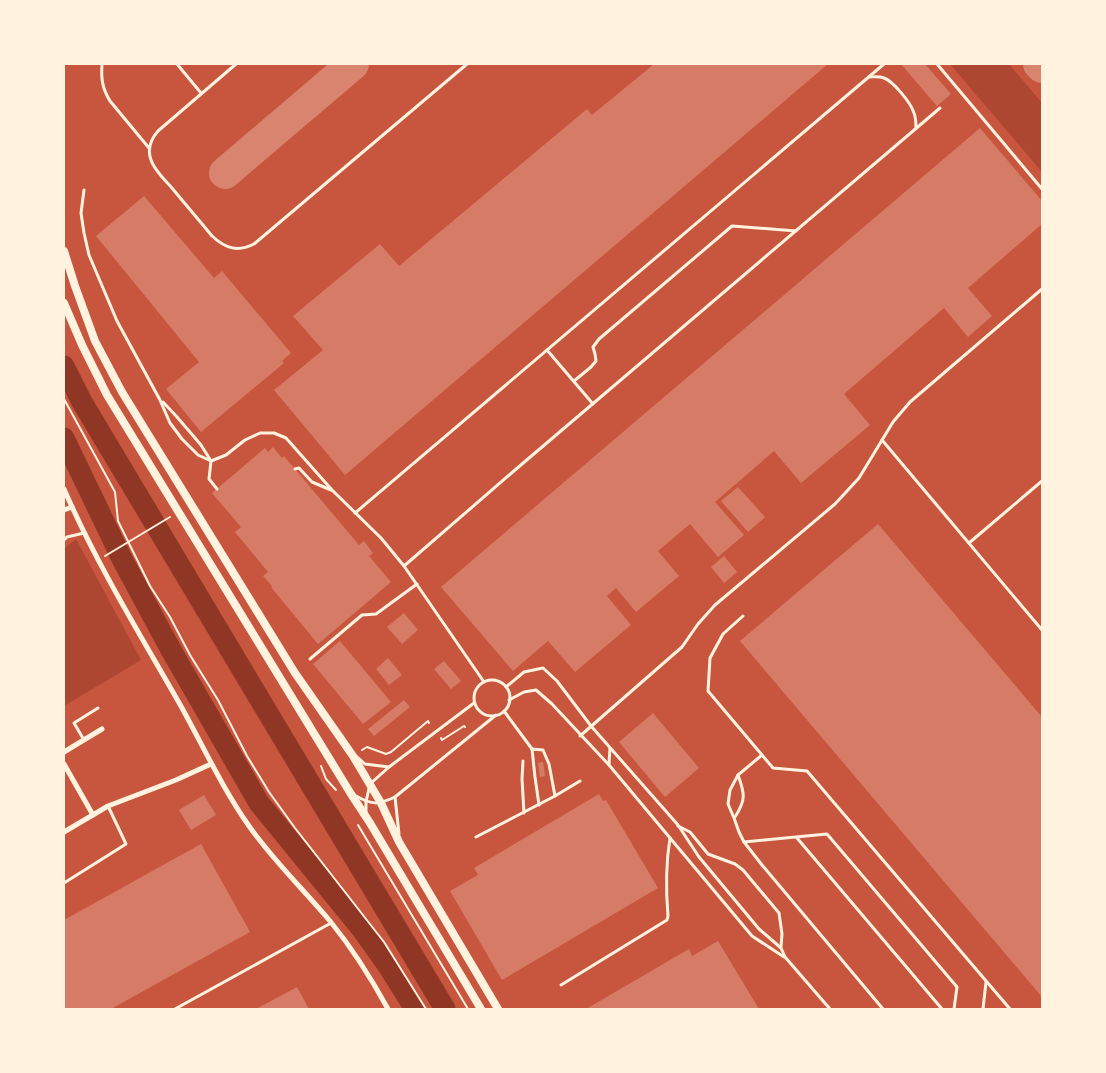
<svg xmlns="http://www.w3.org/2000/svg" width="1106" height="1073" viewBox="0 0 1106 1073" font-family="'Exo 2',sans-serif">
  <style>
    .green { fill: #ae4732 }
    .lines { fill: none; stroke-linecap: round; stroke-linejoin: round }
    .river { stroke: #8f3625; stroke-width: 21 }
    .taxiway { stroke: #d8846e; stroke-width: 32 }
    .building { fill: #d67c66 }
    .path { stroke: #fff3e0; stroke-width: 2 }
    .service { stroke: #fff3e0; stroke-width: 3 }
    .minor { stroke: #fff3e0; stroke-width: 5 }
    .tertiary { stroke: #fff3e0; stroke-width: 8 }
  </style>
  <rect width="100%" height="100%" fill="#c8553d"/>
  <g class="green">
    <path d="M950,64H1009L1042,103V172Z"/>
    <path d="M76,539L141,660L64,706V549Z"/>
  </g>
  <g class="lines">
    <g class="river">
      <path d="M64,366L82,402L445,1009"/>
      <path d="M64,438L122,559L171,650L259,803L361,928L388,966L415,1009"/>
    </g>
    <g class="taxiway">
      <path d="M1039,64L1042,67"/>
      <path d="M225,173L353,64"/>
    </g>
  </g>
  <g class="building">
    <path d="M654,64H828L345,475L274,390L323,350L293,316L380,244L399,266L587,109L592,115Z"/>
    <path d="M901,64H925L951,94L937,106Z"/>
    <path d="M980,128L1042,201V224L968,288L992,316L968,337L944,308L844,394L870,425L801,483L774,451L715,502L744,535L718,557L690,524L658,551L679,576L636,612L616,588L607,596L631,625L575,672L548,641L513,671L441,587Z"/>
    <path d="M144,196L214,278L222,271L291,353L282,361L284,363L201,432L166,389L199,362L96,236Z"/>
    <path d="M273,447L282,458L284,456L359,545L364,541L373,553L369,556L391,582L318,644L271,587L272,586L263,576L268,572L235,532L241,527L212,493L265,448L268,452Z"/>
    <path d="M738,487L765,517L748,532L721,501Z"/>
    <path d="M878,524L1042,717V997L740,641Z"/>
    <path d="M724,556L737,572L724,583L711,567Z"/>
    <path d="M404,613L418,630L402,644L387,627Z"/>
    <path d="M340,641L391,702L363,724L313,664Z"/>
    <path d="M388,658L402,675L389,685L376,669Z"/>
    <path d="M444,661L461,681L451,689L434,669Z"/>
    <path d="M404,700L410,707L374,736L368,729Z"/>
    <path d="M653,713L699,768L665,797L619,742Z"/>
    <path d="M543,762L545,776L540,777L538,763Z"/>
    <path d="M599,794L603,801L606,800L658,888L502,980L450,891L478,875L474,868Z"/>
    <path d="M204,795L216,815L191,830L179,810Z"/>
    <path d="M201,844L250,932L111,1009H66L64,1005V920Z"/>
    <path d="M718,941L759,1009H586L689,949L692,956Z"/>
    <path d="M297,987L309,1009H256Z"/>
  </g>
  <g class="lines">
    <g class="path">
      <path d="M64,399L115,492L118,521L150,586L170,617L190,655L218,700L247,756L269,792L295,828L384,942L426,1009"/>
      <path d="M105,556L170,517"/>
      <path d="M441,738L442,740L464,726L465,727"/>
      <path d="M362,750L367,747L386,754L391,752L428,721L429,723"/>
      <path d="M321,766L326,779L336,790"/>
      <path d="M358,825L468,1009"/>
    </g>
    <g class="service">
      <path d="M102,64C101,78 102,88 110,101L149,148"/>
      <path d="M177,64L201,93"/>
      <path d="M236,64L158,131C151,139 147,149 151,160C154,170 165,180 172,188C185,204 199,220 212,236C226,249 238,252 254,244L467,64"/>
      <path d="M937,64L1042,189"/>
      <path d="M869,77C874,77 879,76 884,78C893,81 911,103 914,113C916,118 916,123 916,128"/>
      <path d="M84,190L81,213L84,233L89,255L117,321L160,400L170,423L182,439L198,455L211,461"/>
      <path d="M547,350L593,404"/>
      <path d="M574,381L591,367L596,361L595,354L593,347L599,339L732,226L796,231"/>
      <path d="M163,402L177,417L201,445L211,461L209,479L217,489"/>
      <path d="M882,440L1042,630"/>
      <path d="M211,461L226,455L245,440L260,433H274L286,438L332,490L381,538L404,566L484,682"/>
      <path d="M295,469L299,468L312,482L331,490"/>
      <path d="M355,513L884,64"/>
      <path d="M64,540L67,537L84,533"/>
      <path d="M969,543L1042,481"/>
      <path d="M404,566L515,470L940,108"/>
      <path d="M743,616L723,634L710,658L708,691L773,768L807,771L1010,1009"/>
      <path d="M310,659L362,615L376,614L417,584"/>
      <circle cx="492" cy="698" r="18"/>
      <path d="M506,687L524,672L543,668L557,681L591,726L678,825L699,857L759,929L781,948L785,957L830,1009"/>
      <path d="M509,700L524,692L536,690L552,704L609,765L752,936L784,957"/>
      <path d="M504,711L532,749L535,777L539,805"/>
      <path d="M580,736L682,647L698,624L715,605L835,504L859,478L893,422L910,402L1042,289"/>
      <path d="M84,740L74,723L98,708"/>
      <path d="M532,749L543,750L549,764L555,796"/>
      <path d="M762,755L738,775L730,790L728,804L734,818L739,832L744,842L762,865L883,1009"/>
      <path d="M356,756L365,764L389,767"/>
      <path d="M523,761L522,779L524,813"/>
      <path d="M609,764L610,748"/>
      <path d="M356,796C372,805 378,805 395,797L496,715"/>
      <path d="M395,797L399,834"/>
      <path d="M366,813V802L370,784L389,767L474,703"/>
      <path d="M735,817C746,800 745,794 738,775"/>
      <path d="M678,826L690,832L708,854L735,864L743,870L779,913L782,934L781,947"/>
      <path d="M476,837L555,796L580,781"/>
      <path d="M797,838L942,1009"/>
      <path d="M744,842L827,834L957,987L954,1009"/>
      <path d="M64,883L126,844L108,806"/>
      <path d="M561,985L667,920L668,916C666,892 666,862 670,838"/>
      <path d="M175,1009L331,923"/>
      <path d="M983,1009L986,982"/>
    </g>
    <g class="minor">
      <path d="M64,489C97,565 141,636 182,708C204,748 223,789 249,826C273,860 303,889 330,921C352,948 371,978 388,1009"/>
      <path d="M64,510L72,507"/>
      <path d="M64,752L102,729"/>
      <path d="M64,764L93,815"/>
      <path d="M64,832L108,806L176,780L211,764"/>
    </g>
    <g class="tertiary">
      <path d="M64,251L75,286L95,341L122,392L295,673L353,756L381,803L399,842L498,1009"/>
      <path d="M64,303L82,345L107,395L351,794L370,823L481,1009"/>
    </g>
  </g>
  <rect width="1106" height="1073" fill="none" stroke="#fff3e0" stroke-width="130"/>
</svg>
